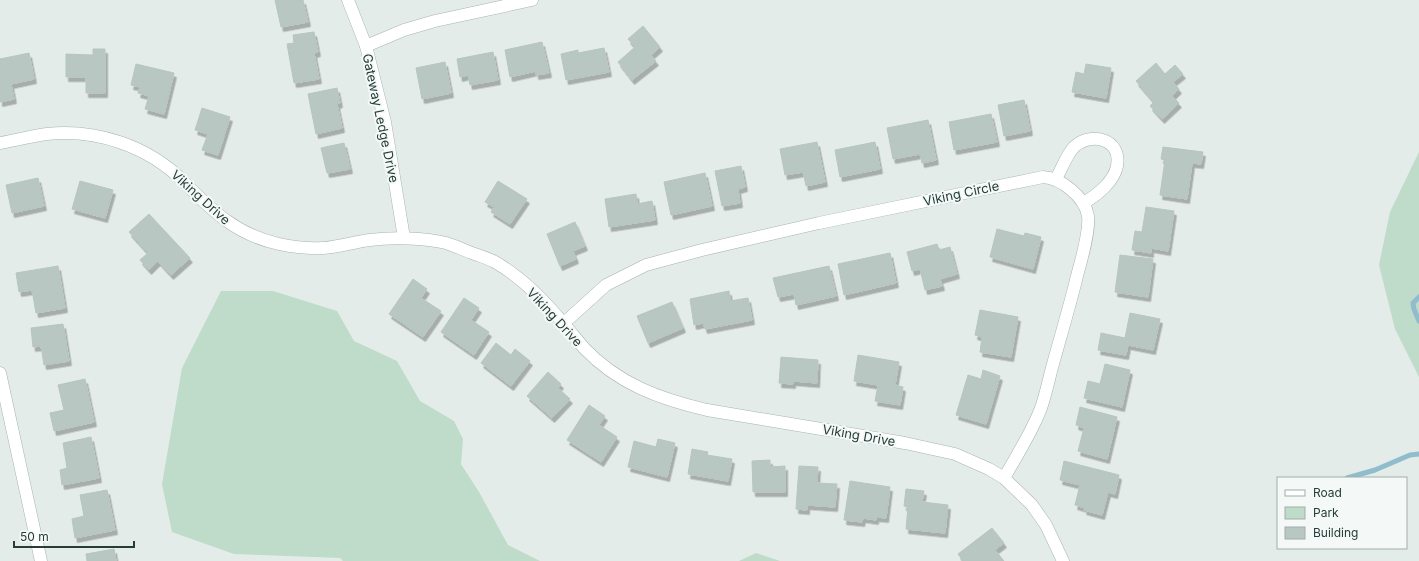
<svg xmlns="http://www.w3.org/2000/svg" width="1419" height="561" viewBox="0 0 1419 561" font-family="Inter,sans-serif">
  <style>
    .green { fill: #bfdbca }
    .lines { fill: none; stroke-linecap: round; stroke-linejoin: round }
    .stream { stroke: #91bccc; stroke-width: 5 }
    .building { fill: #b9c7c3; stroke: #b7c5c1; filter: url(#shadow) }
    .street-casing { stroke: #a7b4b1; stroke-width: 13 }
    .street { stroke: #fff; stroke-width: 12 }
    .labels { text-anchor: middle; stroke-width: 4; stroke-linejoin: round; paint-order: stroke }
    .street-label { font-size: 13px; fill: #253c39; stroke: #f4f9f7 }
  </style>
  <defs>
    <filter id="shadow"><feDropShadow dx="2.5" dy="4.5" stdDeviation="0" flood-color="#0004"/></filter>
  </defs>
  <rect width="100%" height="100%" fill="#e4ece9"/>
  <g class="green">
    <path d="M1419,152V377L1395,329L1379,265L1390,212Z"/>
    <path d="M221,291H273L337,311L354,341L397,361L420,401L454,421L463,439L461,464L479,492L508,545L540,561H343L340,558L234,554L172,532L162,484L182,368Z"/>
    <path d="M756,553L780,561H739Z"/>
  </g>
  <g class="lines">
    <g class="stream">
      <path d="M1419,297L1413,303L1414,309L1419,321"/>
      <path d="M1347,478L1375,470L1410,455L1419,454"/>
    </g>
  </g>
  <g class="building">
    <path d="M275,0H303L308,22L281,27Z"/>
    <path d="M643,26L660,47L651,55L656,61L632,80L618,62L635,47L628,39Z"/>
    <path d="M314,32L318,52L314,53L319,79L294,83L287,44L294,43L293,35Z"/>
    <path d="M542,42L549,73L536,75V71L510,77L505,50Z"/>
    <path d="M604,48L609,72L566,80L561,54L578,50V53Z"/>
    <path d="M93,49H105V93H86V77H66V54L93,55Z"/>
    <path d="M493,52L498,80L470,85L468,75L460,77L457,59Z"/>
    <path d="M29,53L34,79L11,84L14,99L0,102V59Z"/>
    <path d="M445,62L451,93L422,99L416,68Z"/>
    <path d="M1156,63L1165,74L1175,65L1183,74L1173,82L1179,89L1172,96L1179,103L1162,119L1150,106L1154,102L1136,81Z"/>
    <path d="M136,64L174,73L164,114L145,109L149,96L138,93L140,87L131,85Z"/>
    <path d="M1086,64L1111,68L1106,98L1072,92L1076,72L1084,74Z"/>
    <path d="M337,88L340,103L337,104L342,128L316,134L308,94Z"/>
    <path d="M1024,100L1030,131L1004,136L998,105Z"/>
    <path d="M202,108L230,117L218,155L202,150L208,134L195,130Z"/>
    <path d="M991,114L997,142L954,150L949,122Z"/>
    <path d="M928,120L936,160L922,163L920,154L893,159L887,128Z"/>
    <path d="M817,142L825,182L806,186L803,172L785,175L780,149Z"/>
    <path d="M875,142L880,169L840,177L835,150Z"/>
    <path d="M344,143L350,169L327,173L321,148Z"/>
    <path d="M1163,147L1203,152L1201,164L1192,163L1187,199L1160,195L1165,160L1161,159Z"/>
    <path d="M741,166L745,187L738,189L740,203L722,206L715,171Z"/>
    <path d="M705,173L712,206L671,215L664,182Z"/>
    <path d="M38,178L44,206L12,213L6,185Z"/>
    <path d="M80,181L113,190L105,218L72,209Z"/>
    <path d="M498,181L527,199L510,224L491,212L494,207L485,202Z"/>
    <path d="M636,194L637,204L652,201L655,220L609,227L605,199Z"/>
    <path d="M1146,207L1174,211L1168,251L1151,248V253L1132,250L1135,231L1142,232Z"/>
    <path d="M149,214L190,258L171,275L158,261L149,270L140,260L148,253L129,232Z"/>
    <path d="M575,222L585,246L573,251L576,259L560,266L547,234Z"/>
    <path d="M997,229L1024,236L1025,233L1041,237L1033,269L990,257Z"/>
    <path d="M937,244L939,250L950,247L957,274L940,279L942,286L925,290L920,269L912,271L907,252Z"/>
    <path d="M890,253L896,283L844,295L838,264Z"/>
    <path d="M1120,255L1153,259L1148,297L1115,292Z"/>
    <path d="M58,266L65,308L36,313L32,290L19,292L16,273Z"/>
    <path d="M829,266L836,296L796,305L794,294L778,297L773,278Z"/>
    <path d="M413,279L427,289L421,298L441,311L423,337L389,314Z"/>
    <path d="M729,291L730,301L748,298L752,320L705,329L703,323L694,325L690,299Z"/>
    <path d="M464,298L479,308L471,320L489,332L474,355L441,332Z"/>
    <path d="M672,302L683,328L648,343L637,316Z"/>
    <path d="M980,310L1018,317L1011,357L980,352L982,337L975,335Z"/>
    <path d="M1130,313L1160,319L1153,350L1128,345L1126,355L1098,350L1101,333L1125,338Z"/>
    <path d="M63,324L69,361L44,365L41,346L33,347L31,328Z"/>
    <path d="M496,343L511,355L515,349L530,361L511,386L481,363Z"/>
    <path d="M858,355L899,362L895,385L903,387L900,405L875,401L878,385L854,381Z"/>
    <path d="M781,357L818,360L817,383L793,381V384L779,383Z"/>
    <path d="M1105,364L1130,370L1122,407L1084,398L1088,381L1100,384Z"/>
    <path d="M983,370L1000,376L986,424L956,415L968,375L981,379Z"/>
    <path d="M548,372L561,384L558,388L570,399L552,418L527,396Z"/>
    <path d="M85,379L94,422L54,431L50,413L64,410L58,385Z"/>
    <path d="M589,405L605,416L599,425L617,437L601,462L567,440Z"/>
    <path d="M1080,407L1117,417L1107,459L1078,451L1084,428L1076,425Z"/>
    <path d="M91,437L99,478L62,485L60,470L67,468L63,443Z"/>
    <path d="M658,439L675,443L667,477L628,467L634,441L656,447Z"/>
    <path d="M692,449L708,452L707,455L732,459L728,481L688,474Z"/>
    <path d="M770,460V467L785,466V492H753L752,461Z"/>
    <path d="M1064,461L1119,475L1115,494L1108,492L1102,515L1084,510L1085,508L1075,505L1080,485L1060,480Z"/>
    <path d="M799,466L818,467L817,483L837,484L835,507L807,505V510L796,509Z"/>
    <path d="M850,481L890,487L886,518L876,517V520L863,518L862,522L844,520Z"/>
    <path d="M906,489L924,491L922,502L948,505L945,533L906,529L908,507L904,506Z"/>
    <path d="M107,490L115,530L75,538L72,519L84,516L80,495Z"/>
    <path d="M992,528L1004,543L995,550L1004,561H963L958,554Z"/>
    <path d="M114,549L116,561H87L86,554Z"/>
  </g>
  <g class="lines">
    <defs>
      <g id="street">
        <path d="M348,0L366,46L385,122L404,238"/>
        <path d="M366,46L404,30L435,21L532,0"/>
        <path d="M0,143C16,140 32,136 47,134C97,129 148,146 183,181C212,211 237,235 279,244C293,247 308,249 323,248C338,247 354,242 370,240C392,237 425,238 446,243C455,246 464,250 472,253C479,256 488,258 495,262C521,277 544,300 563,323C570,331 577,340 584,348C618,384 660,399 707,410L905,443L955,454L989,469L1004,478L1032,505L1046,525L1063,561"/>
        <path d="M1056,179C1061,170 1067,154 1074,147C1091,131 1122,139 1117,166C1114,182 1096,196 1083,203"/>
        <path d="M564,323L606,285L646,265L702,250L819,223L1043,177C1061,178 1085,197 1088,216C1090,231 1081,261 1077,276C1070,305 1061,335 1053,364C1049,378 1046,394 1041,408C1032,432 1017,455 1004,478"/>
        <path d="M0,373L41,561"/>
      </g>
    </defs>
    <use href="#street" class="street-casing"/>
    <use href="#street" class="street"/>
  </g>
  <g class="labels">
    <g class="street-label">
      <text transform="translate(381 118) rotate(78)" y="5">Gateway Ledge Drive</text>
      <text transform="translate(961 193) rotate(-12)" y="5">Viking Circle</text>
      <text transform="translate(201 197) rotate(42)" y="5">Viking Drive</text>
      <text transform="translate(555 317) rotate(47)" y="5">Viking Drive</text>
      <text transform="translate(859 435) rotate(10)" y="5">Viking Drive</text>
    </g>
  </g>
  <rect x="1277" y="477" width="130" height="72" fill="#f4f9f7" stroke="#a1adab"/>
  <rect x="1285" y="490" width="20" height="6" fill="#ffffff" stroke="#a1adab"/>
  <text x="1313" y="497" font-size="12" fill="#253c39">Road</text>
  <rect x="1285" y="507" width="20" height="12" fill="#bfdbca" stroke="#a1adab"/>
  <text x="1313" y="517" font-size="12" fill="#253c39">Park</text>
  <rect x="1285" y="527" width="20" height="12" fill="#b9c7c3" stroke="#a1adab"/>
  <text x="1313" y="537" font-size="12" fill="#253c39">Building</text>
  <path d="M14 541v6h120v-6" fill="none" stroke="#253c39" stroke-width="2"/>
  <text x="20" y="541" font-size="12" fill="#253c39" stroke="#f4f9f7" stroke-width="3" paint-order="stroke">50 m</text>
</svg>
